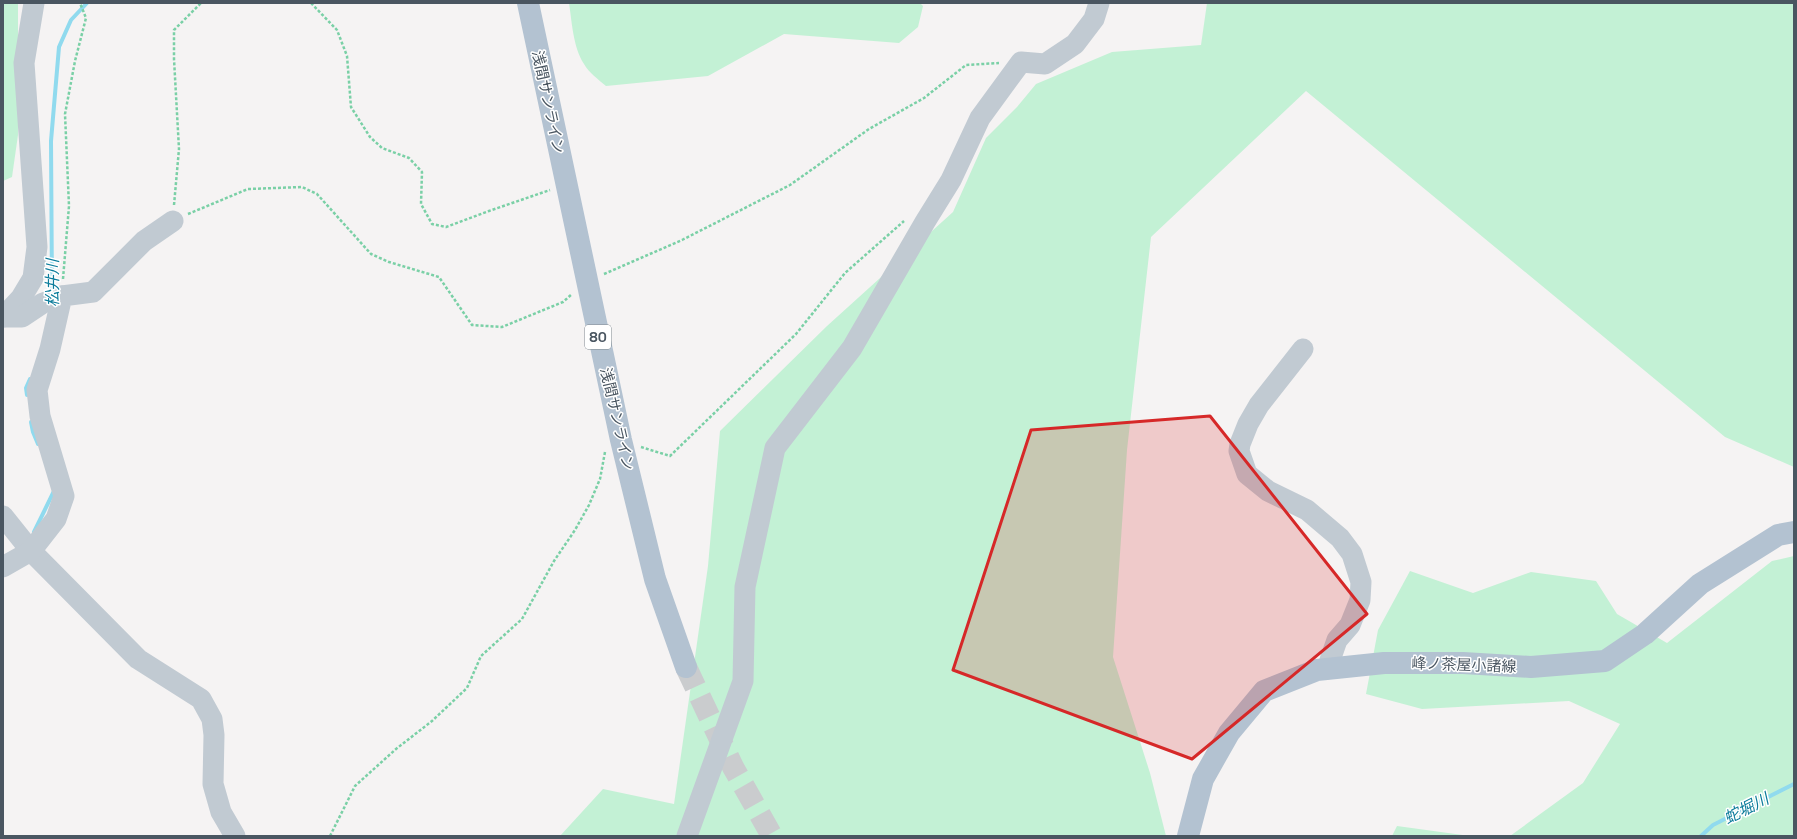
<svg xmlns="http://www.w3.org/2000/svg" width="1797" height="839" viewBox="0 0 1797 839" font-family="'Space Grotesk','Noto Sans JP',sans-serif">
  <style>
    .green { fill: #c3f1d5 }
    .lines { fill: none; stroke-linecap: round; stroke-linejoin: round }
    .stream { stroke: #90daee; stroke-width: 4 }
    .major-tunnel { stroke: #caccce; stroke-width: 22; stroke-dasharray: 22 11; stroke-linecap: butt }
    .path { stroke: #7ad0a6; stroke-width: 2.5; stroke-dasharray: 3 2; stroke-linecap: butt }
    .minor { stroke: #c1cad2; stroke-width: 21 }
    .major { stroke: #b3c2d1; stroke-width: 22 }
    .marked { fill: #d62828; fill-opacity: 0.2; stroke: #d62828; stroke-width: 3; stroke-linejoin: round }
    .labels { text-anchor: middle; stroke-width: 3; stroke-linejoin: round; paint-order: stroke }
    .shield { fill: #fff; stroke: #808990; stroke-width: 1 }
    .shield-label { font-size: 14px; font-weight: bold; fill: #4a5661 }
    .street-label { font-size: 15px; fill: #4a5661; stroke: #fff }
    .water-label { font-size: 16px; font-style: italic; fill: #0c7c9b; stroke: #fff }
  </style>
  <rect width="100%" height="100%" fill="#f5f3f3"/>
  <g class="green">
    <path d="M3,3H18V135L12,177L3,181Z"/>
    <path d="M569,3H920L923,6L918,27L899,43L784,34L708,76L606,86C598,79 589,73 584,64C573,47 572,22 569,3Z"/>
    <path d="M1207,3H1794V467L1725,437L1306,91L1151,237L1127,450L1113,657L1150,773L1166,836H560L603,789L674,804L708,566L720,431L827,326L953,212L986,138L1017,107L1036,84L1112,52L1201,45Z"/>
    <path d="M1794,556V836H1510L1583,783L1620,724L1569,701L1422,709L1366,694L1378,630L1410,571L1473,593L1531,572L1596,581L1617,614L1667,643L1772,561Z"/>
    <path d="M1397,826L1470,836H1392Z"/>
  </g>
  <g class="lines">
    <g class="stream">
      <path d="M52,294L51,141L59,47L71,20L87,3"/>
      <path d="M27,395L26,388L30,379"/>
      <path d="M31,422L33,432L38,444"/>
      <path d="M34,532L55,489"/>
      <path d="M1701,836L1713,825L1794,784"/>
    </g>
    <path class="major-tunnel" d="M686,667L733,767L772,836"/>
    <g class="path">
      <path d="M311,3L337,30L347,56L351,107L370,137L382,148L409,158L422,172L421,204L432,224L446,227L489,211L550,190"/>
      <path d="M174,205L179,149L174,59V30L201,3"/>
      <path d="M188,214L248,189L302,187L317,194L371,254L389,262L439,277L472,325L502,327L563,302L572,294"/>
      <path d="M604,274L682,240L790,185L869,129L924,98L966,65L999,63"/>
      <path d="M63,279L69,206L65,114L75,61L86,18L80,3"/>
      <path d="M641,447L670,456L796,334L845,273L904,221"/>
      <path d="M330,836L355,786L396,749L432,721L467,688L481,656L522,619L554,561L575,530L589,505L600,479L605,452"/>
    </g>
    <g class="minor">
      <path d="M3,317L21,298L33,278L37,247L24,63L34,3"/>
      <path d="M3,317H22L43,303L62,296"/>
      <path d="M1303,349L1259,405L1248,424L1240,444L1239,451L1247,474L1268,491L1307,510L1340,538L1352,554L1361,582L1360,600L1350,625L1337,640L1327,669"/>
      <path d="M3,516L31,551L138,659L201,699L212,719L214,735L213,784L221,812L235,836"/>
      <path d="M3,567L31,551L56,519L64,496L40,416L37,390L50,349L62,296L93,292L144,241L173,221"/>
      <path d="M687,836L743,681L745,587L775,448L852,348L925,222L951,180L980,118L1021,62L1045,64L1075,44L1094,19L1099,3"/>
    </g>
    <g class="major">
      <path d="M528,3L621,440L655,579L686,667"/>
      <path d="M1188,836L1203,779L1229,733L1264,691L1317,670L1384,663H1463L1531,667L1605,661L1645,634L1700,584L1778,535L1794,532"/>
    </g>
  </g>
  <path class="marked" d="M1210,416L1367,614L1192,759L953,670L1031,430Z"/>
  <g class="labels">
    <rect class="shield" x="585" y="325" width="26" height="24" rx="3"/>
    <g class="shield-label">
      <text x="598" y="342">80</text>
    </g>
    <g class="street-label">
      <text transform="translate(548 102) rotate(78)" y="5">浅間サンライン</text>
      <text transform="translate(617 419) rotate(77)" y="5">浅間サンライン</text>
      <text transform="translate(1464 665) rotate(2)" y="5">峰ノ茶屋小諸線</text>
    </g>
    <g class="water-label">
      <text transform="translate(52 283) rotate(-90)" y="6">松井川</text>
      <text transform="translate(1746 808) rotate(-27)" y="6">蛇堀川</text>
    </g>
  </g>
  <rect width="1797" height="839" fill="none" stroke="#4a5661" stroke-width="8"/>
</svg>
